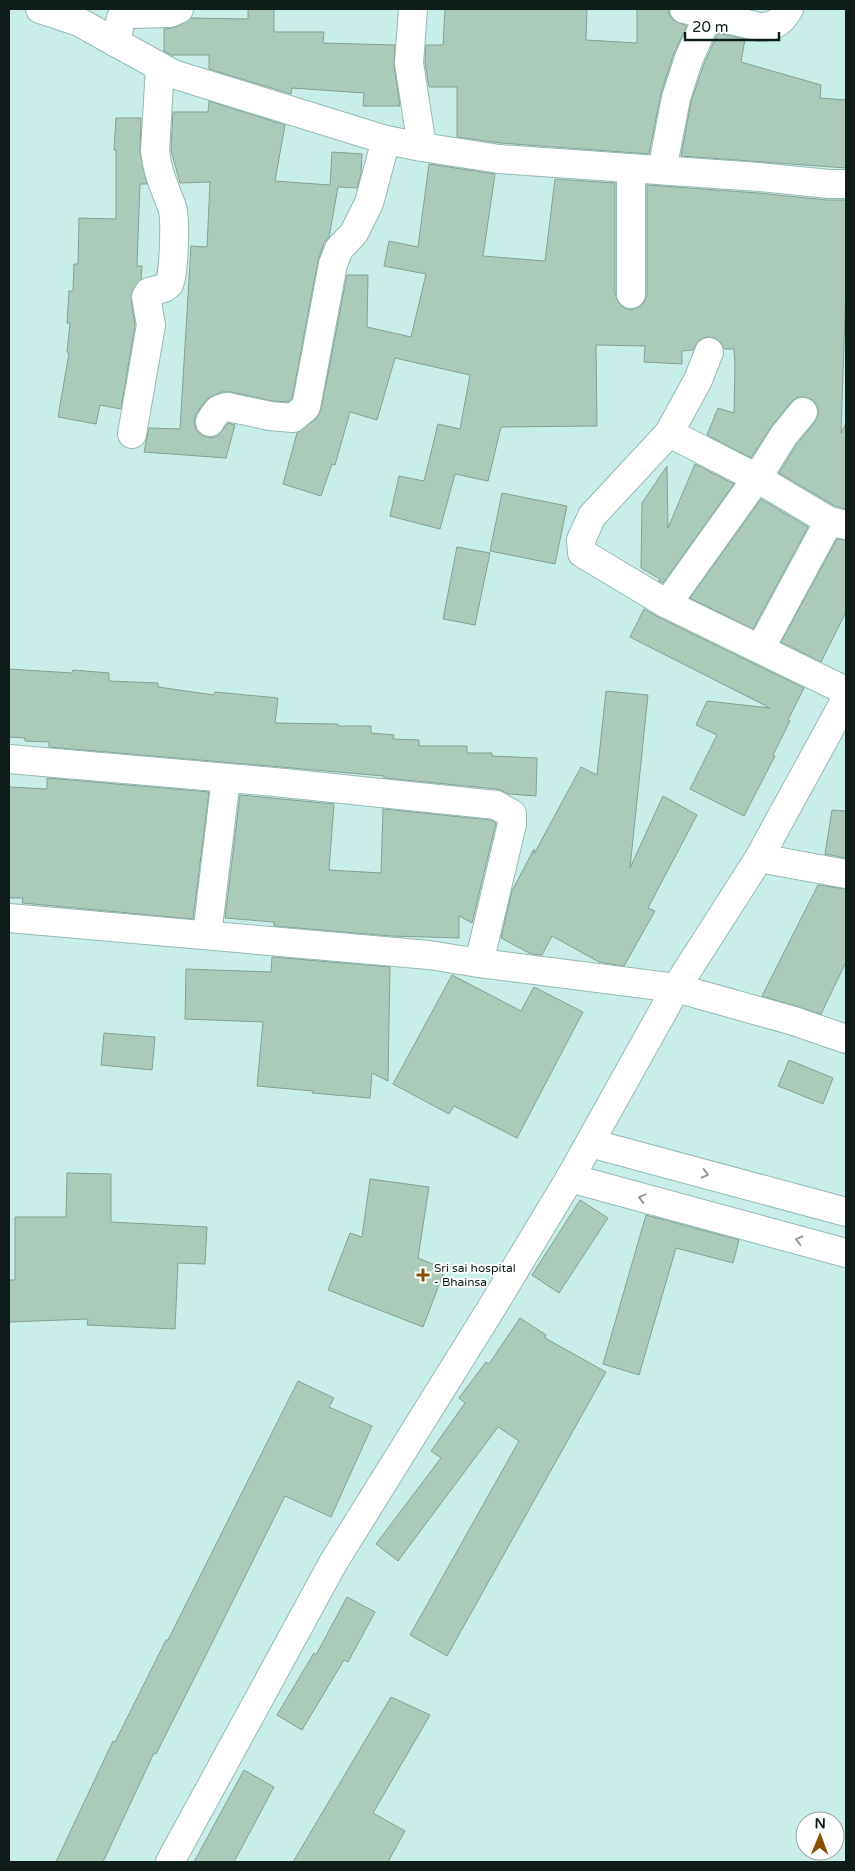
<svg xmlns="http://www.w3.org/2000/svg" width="855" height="1871" viewBox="0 0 855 1871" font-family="'Varela Round',sans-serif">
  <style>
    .building { fill: #accaba; stroke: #84a091 }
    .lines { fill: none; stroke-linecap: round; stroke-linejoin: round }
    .minor-casing { stroke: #95b9b4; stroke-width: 30 }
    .tertiary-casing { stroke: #95b9b4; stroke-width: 30 }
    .secondary-casing { stroke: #95b9b4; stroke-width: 30 }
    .minor { stroke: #fff; stroke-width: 28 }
    .tertiary { stroke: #fff; stroke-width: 28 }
    .secondary { stroke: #fff; stroke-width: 28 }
    .oneway { stroke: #939998 }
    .poi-dot { fill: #885101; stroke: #fff; stroke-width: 2 }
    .labels { text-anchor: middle; stroke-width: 4; stroke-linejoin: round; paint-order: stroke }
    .poi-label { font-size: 12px; fill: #0e1c1a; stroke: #fff; text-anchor: start }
  </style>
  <rect width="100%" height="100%" fill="#c9eee9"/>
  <g class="building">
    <path d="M248,9H274V32H324L323,43L395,45L394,65L400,106H363L364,93L292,88L291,94L209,69V55H171L164,51V29L176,27L191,18L248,19Z"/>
    <path d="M445,9H587L586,40L637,43V9H669V14L673,20L687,26L674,53L661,93L649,154L501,143L457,137V87H429L425,62L426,45H443Z"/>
    <path d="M718,33L745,39L741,62L821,85L820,98L846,100V168L681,156L691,102L704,64Z"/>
    <path d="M209,101L285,125L275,181L330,185L332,152L362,154L361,174L357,188L338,187L329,237L324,243L318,261L292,399L288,402L272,401L231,392H222L207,399L196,414L194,422L196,430L203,436L211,438L218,436L228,423L235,425L226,458L144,452L149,428L180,429L191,246L207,247L210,182L180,183L171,150L173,112H208Z"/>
    <path d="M116,118H141L140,153L147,184H140L137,266H142L141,280L133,289L131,299L135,325L121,409L100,405L96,424L58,417L69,353L67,352L70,323H67L69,291H73L74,264H78L79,218L116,219V150H114Z"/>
    <path d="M429,164L495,174L483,256L545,261L555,179L615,183V294L618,302L624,308L631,310L639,307L645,301L647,294V185L758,193L827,200H846V284L841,433L846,423V509L835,506L779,473L797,444L815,422L818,414V407L813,400L805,397H798L791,402L771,427L751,458L707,435L718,408L734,413L735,367L734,349H724L721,343L715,338L707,337L699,340L693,350L682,351V364L644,362L645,346L596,345L597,426L501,427L488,481L455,474L440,529L390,516L399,476L424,481L438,424L460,429L470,375L395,358L377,420L350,412L335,465L332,464L321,496L283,484L297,433L316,419L321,410L347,275H368L367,327L411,337L426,274L384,266L389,241L418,247Z"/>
    <path d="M695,464L734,484L663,583L659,581L660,579L641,568L642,503L667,466L668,528Z"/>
    <path d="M502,493L567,506L555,564L490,551Z"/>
    <path d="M761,499L808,527L753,629L690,598Z"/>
    <path d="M837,539L846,540V612L821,662L781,642Z"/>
    <path d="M457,547L490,553L475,625L443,619Z"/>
    <path d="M644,609L660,618L804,688L788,720L790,721L773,755L775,756L744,816L690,789L717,735L696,725L707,701L770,708L630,637Z"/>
    <path d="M9,669L72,673L73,670L109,673V681L158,683V687L214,695L215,692L278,698L275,723L338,724V726H371V733L394,735L393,739L419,740V746H467V753H492V756L537,758L536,796L509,794L498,789L384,778V776L49,747V742L25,741V738L9,737Z"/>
    <path d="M606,691L648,695L630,868L663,796L697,815L648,908L655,911L624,966L599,962L552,936L542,955L531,954L501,938L512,891L534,849V854L581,767L597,775Z"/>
    <path d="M47,778L209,792L193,919L22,903L23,898H9V787L47,789Z"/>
    <path d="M240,795L334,804L329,870L381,873L383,809L491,820L496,823L472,923L459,916V938L391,936L274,926V922L225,918Z"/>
    <path d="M832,810L846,811V858L825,854Z"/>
    <path d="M818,885L846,889V962L821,1014L762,996Z"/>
    <path d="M272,957L390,967L388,1081L372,1073L370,1098L312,1093L313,1091L257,1086L263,1022L185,1019L186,969L271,972Z"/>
    <path d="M452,975L521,1011L534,987L583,1012L517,1138L454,1106L449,1114L393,1084Z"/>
    <path d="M104,1033L155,1037L152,1070L101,1065Z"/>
    <path d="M789,1060L833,1078L823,1104L778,1086Z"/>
    <path d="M67,1173L111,1174V1222L207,1227L205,1264L178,1263L175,1329L87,1325L88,1319L9,1322V1280H15V1217H66Z"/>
    <path d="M370,1179L429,1187L418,1258L445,1269L423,1327L328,1290L350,1233L362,1237Z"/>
    <path d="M580,1200L608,1218L559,1293L532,1275Z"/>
    <path d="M646,1215L739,1240L733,1263L676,1248L639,1375L603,1364Z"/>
    <path d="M520,1318L546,1335L545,1338L606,1372L447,1656L410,1635L519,1441L498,1427L398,1561L376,1544L441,1458L431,1451L465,1403L459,1398L486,1362L489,1364Z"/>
    <path d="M298,1381L334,1398L329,1407L372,1426L331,1517L285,1496L205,1657L156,1754L154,1753L103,1862H56L113,1741L115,1742L166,1640H168Z"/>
    <path d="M347,1597L375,1612L348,1662L344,1660L302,1730L277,1715L314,1653L316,1655Z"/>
    <path d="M391,1697L430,1715L373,1813L405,1831L388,1862H293Z"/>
    <path d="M244,1770L274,1787L234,1862H194Z"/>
  </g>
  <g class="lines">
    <defs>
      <g id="minor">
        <path d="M40,9L79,22L173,74L386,140L422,147L499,159L759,177L829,184H846"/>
        <path d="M413,9L409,63L422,147"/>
        <path d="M684,9L760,27C775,27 782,21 789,9"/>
        <path d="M116,43L121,18L130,14L170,13L179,9"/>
        <path d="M662,170L676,98L689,58L709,14"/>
        <path d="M631,294V168"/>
        <path d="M709,352L698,380L669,433L592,516L581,540L582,553L667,604L846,691"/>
        <path d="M210,422C215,413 217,408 228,407L270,416L293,418L306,407L333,264L339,249L354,233L369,203L386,140"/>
        <path d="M669,433L757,478L829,521L846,525"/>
        <path d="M132,434L151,325L146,297L149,292L164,288L169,284C174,274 176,218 172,207C165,188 157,172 155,151L160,67"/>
        <path d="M667,604L757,478L784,435L803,412"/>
        <path d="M760,649L829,521"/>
        <path d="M9,759L275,782L496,805L512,814V824L479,963"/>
        <path d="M759,858L846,874"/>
        <path d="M9,918L429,955L479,963L676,988L794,1021L846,1039"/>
        <path d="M207,935L226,778"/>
      </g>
      <g id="tertiary">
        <path d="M590,1143L846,1212"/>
        <path d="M570,1178L846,1253"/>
      </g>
      <path id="secondary" d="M170,1862L333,1563L494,1304L570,1178L676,988L759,858L846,699"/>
    </defs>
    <use href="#minor" class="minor-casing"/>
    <use href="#tertiary" class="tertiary-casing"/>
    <use href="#secondary" class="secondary-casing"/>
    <use href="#minor" class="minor"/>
    <use href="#tertiary" class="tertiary"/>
    <use href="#secondary" class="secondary"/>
  </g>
  <defs><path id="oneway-chevron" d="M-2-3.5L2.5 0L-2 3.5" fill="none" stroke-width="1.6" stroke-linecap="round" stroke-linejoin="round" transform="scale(1.25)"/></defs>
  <g class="oneway">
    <use href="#oneway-chevron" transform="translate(705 1174) rotate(15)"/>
    <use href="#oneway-chevron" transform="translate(642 1198) rotate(-165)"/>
    <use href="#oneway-chevron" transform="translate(799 1240) rotate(-165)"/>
  </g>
  <path class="poi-dot" d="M420.5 1267.5h5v5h5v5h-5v5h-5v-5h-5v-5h5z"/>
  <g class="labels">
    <g class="poi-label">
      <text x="434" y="1272">Sri sai hospital<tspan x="434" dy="14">- Bhainsa</tspan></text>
    </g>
  </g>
  <rect width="855" height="1871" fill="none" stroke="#0e1c1a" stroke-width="20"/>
  <g transform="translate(820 1836) rotate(1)"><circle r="24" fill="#ffffff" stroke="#9fa4a3"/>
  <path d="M0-4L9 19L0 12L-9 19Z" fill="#885101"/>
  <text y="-8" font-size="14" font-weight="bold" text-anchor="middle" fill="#0e1c1a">N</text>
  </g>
  <path d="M685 32v8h94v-8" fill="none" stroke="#0e1c1a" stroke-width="2.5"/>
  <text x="692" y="32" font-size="15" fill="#0e1c1a" stroke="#ffffff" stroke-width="4" paint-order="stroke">20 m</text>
</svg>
